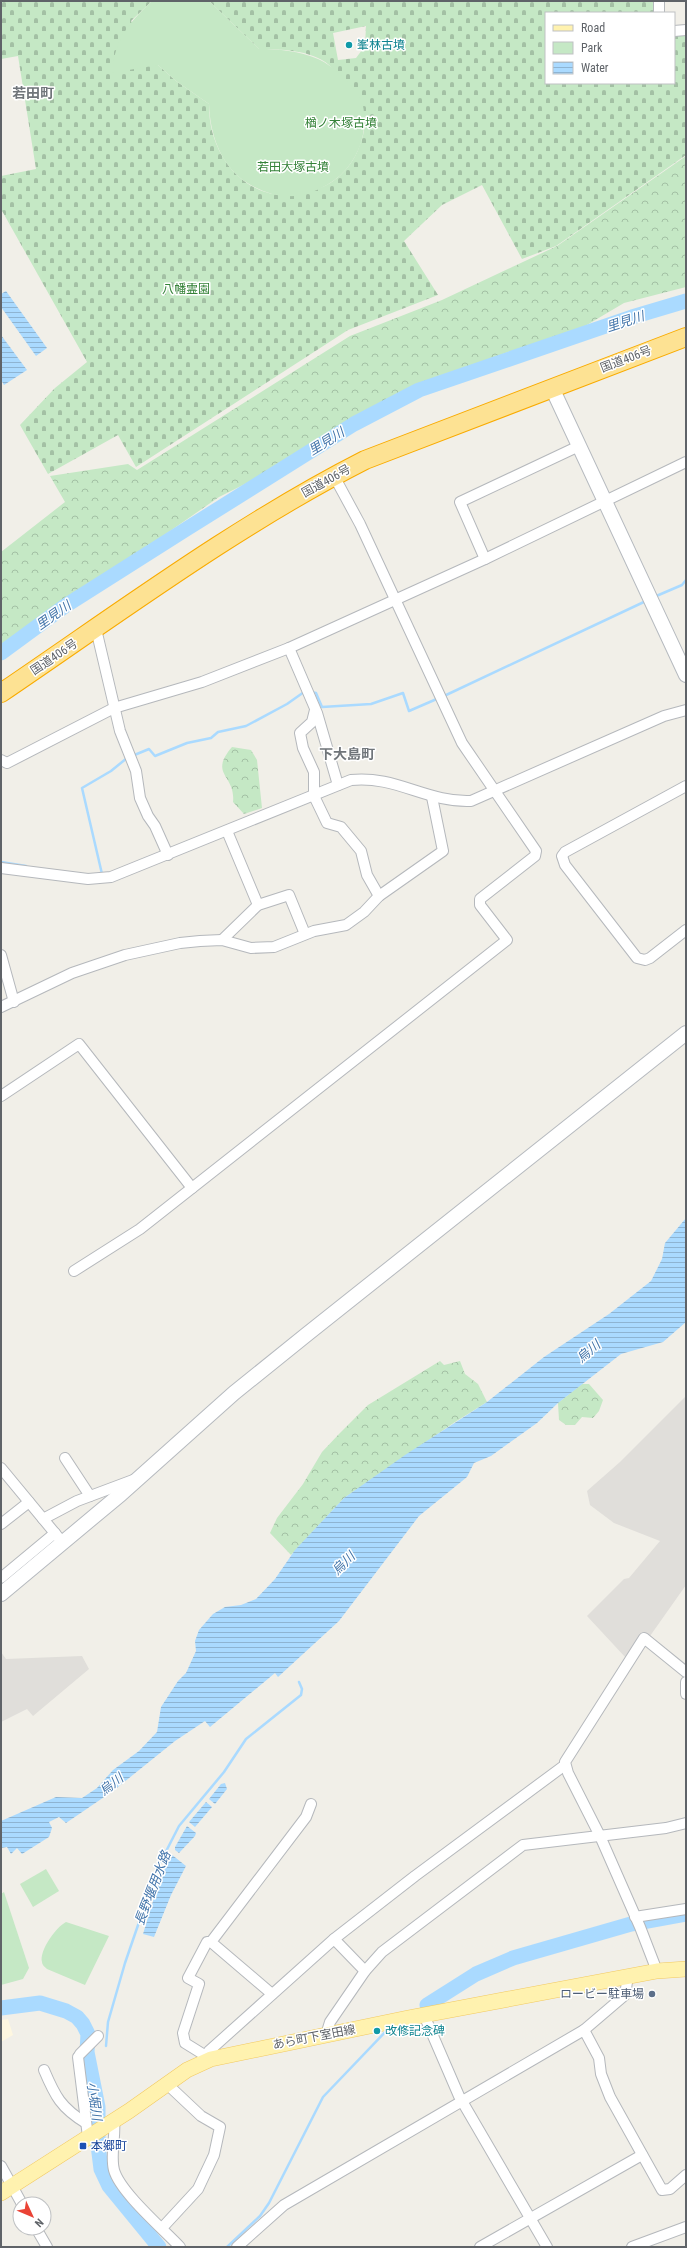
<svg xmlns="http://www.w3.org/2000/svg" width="687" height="2248" viewBox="0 0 687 2248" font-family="'Roboto Condensed','Noto Sans JP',sans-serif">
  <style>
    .commercial { fill: #fef7e0 }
    .industrial { fill: #e0deda }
    .forest { fill: url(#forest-crowns) }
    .cemetery { fill: url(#cemetery-stones); fill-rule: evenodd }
    .park { fill: #c5e8c5 }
    .water { fill: url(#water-rules) }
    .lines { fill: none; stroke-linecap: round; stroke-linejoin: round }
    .stream { stroke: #aadaff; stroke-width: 2.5 }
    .river { stroke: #aadaff; stroke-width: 15 }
    .street-casing { stroke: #b5b8bc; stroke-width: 12 }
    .secondary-casing { stroke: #b6babf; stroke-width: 16 }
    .primary-casing { stroke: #f2c960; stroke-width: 16 }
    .highway-casing { stroke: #f9ab00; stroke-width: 20 }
    .street { stroke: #fff; stroke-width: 10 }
    .secondary { stroke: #fff; stroke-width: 14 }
    .primary { stroke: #fff2af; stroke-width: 15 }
    .highway { stroke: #fde293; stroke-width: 18 }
    .culture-dot { fill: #0f9aa8; stroke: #fff; stroke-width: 1.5 }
    .service-dot { fill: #5c6f8a; stroke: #fff; stroke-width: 1.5 }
    .transit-dot { fill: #1a4fb4; stroke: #fff; stroke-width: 1.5 }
    .labels { text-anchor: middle; stroke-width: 3; stroke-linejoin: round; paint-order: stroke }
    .culture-label { font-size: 12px; fill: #0d838f; stroke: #fff; text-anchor: start }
    .park-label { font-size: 12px; fill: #348238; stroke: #fff }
    .street-label { font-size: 12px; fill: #5f6368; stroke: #fff }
    .service-label { font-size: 12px; fill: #4e5e75; stroke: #fff; text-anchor: end }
    .transit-label { font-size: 12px; fill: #164399; stroke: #fff; text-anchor: start }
    .water-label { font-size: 13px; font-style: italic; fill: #4174aa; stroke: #fff }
    .quarter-label { font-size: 14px; font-weight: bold; fill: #70757a; stroke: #fff }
  </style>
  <defs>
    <pattern id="forest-crowns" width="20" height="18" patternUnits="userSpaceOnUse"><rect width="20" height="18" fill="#c5e8c5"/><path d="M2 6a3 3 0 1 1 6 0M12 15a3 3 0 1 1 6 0" fill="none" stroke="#a3c0a4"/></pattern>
    <pattern id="cemetery-stones" width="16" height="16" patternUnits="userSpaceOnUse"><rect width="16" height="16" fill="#c5e8c5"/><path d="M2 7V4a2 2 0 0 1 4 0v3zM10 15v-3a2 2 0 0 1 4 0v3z" fill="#a3c0a4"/></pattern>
    <pattern id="water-rules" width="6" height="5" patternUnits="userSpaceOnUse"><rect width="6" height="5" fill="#aadaff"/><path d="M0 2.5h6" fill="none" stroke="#8eb4d2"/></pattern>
  </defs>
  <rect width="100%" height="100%" fill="#f1efe8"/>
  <path class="commercial" d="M8,2019L13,2035L1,2042V2020Z"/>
  <g class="industrial">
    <path d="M686,1396V1585L650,1636L644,1632L626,1658L587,1616L624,1579L629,1578L660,1541L614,1523L590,1505L587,1491L620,1462Z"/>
    <path d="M1,1652L6,1659L82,1656L89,1669L33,1716L27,1709L1,1722Z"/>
  </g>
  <g class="forest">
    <path d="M686,156V287L624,303L575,332L508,352L422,386L343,427L311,451L219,497L111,572L36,630L1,651V552L65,502L50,476L128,464L137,470L350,336L442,300L557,246Z"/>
    <path d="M232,747L251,750L257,760L262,808L244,814L233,802C236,775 208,775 232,747Z"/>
    <path d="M440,1361L444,1365L460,1361L465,1374L478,1384L487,1402L455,1422L344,1498L291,1555L270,1533L277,1518L303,1484L322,1452L339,1434L368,1405Z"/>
    <path d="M582,1384H589L603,1400L599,1411L593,1418L582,1417L575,1425H566L559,1420L558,1403Z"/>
  </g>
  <path class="cemetery" d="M1,1H152L131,21L158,65L176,81L209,104C208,162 255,212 315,190C334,184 350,169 358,150C361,142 366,130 364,121C363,114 350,97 345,90C340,83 335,71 329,65C312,50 280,49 259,49L209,1H655V13H546V83H674V34L686,33V155L556,246L522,259L482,185L442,205L404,241L438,295L348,330L136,467L118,435L48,474L20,425L55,388L87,362L1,209V176L36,169L18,56L1,59ZM366,26L365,46L356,58L338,60L333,33Z"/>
  <g class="park">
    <path d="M152,1H209L259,49C279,49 299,51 318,59C334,66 359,89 363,106C366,119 364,136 359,148C350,170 334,184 312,192C290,200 269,196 249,184C221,167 210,135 209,104L176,81L158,65L111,73C117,37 126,26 152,1Z"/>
    <path d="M46,1869L59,1891L33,1907L20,1884Z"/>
    <path d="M4,1892L29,1968L23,1979L1,1985V1894Z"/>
    <path d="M66,1922L109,1936L85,1985L47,1969C45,1967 42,1965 42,1962C39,1951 56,1927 66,1922Z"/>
  </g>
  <g class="water">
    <path d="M6,291L47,348L36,356L1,307V294Z"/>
    <path d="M1,335L27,370L4,385L1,380Z"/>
    <path d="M686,1218V1322L663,1342L621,1354L558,1403L537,1423L491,1456L474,1463L467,1477L419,1516L339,1621L278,1677L275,1673L210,1727L205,1721L175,1741L113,1791L66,1823L59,1817L49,1822L52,1828L49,1837L22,1854L17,1848L11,1854L7,1847L1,1848V1821L56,1797L82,1798L97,1788L113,1770L139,1751L157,1732L161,1707L178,1681L186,1673L196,1651L195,1641L199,1630L213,1614L225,1607L241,1605L256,1599L275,1579L295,1550L344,1498L405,1455L487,1402L544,1357L609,1314L651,1281L662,1259L665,1243Z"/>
    <path d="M225,1783L227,1789L215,1804L209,1799L221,1784Z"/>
    <path d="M206,1802L212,1807L195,1827L189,1822Z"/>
    <path d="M187,1826L196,1833L195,1836L179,1853L175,1850V1847Z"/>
    <path d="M171,1854L186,1866L171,1895L154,1937L143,1934L157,1888Z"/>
  </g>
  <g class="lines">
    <g class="stream">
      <path d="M654,597L682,585L686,580"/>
      <path d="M311,692L316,693L322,707L371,704L403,693L409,711L439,698"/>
      <path d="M444,696L646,601"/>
      <path d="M132,756L149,749L155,756L187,743L211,738L218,732L246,726L287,704L304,692"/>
      <path d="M1,862L26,866"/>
      <path d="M100,874H102L82,788L111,771L127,758"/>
      <path d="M106,2046L108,2022L125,1963L158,1867L179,1826L224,1772L246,1739L301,1695L302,1689L299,1682"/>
      <path d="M227,2247L260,2216L269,2203L323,2097L389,2028"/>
    </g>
    <g class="river">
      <path d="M1,653L65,606L188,528L354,424L419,390L632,317L686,301"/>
      <path d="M427,2005L476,1974L513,1958L631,1924L686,1914"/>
      <path d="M1,2008L40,2003L66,2011L77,2017L83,2024L88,2034L87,2052L98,2107V2145L101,2169L109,2186L159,2247"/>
    </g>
    <defs>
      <g id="street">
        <path d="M659,1V13"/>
        <path d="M674,31L686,30"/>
        <path d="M485,559L460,502L579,446"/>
        <path d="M96,629L120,731L136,771L140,798L148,816L155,826L168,855"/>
        <path d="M289,648L317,713L338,785"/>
        <path d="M315,710L312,722L300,733L303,748L314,772V796L327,823L341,827L361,851L367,875L379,896"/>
        <path d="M1,760L7,763L114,708L202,682L289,648L485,559L686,462"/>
        <path d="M686,786L565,852L562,856L565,865L637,958L645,960L650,958L686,930"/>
        <path d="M227,831L258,905"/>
        <path d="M1,868L88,879L111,877L351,780C395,775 428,803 471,801L664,716L686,710"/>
        <path d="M222,940L258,905L289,895L305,934"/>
        <path d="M1,955L14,1002"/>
        <path d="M1,1007L72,973L125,955L180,943L200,941L222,940L251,948L274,947L314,931L346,925L364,912L379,896L443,851L432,797"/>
        <path d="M1,1096L79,1044L192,1188"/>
        <path d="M74,1271L140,1229L507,940L480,905V899L535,856L536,851L462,743L360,524L334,476"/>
        <path d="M65,1458L90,1496"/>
        <path d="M1,1468L63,1543"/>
        <path d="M43,1519L77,1501L133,1480"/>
        <path d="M1,1524L29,1502"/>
        <path d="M1,1578L55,1533"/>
        <path d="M686,1682V1694"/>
        <path d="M635,1917L686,1909"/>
        <path d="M334,1939L365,1971"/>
        <path d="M657,1971L640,1927L600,1836L568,1773L565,1762L644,1638L686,1672"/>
        <path d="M272,1994L211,1942L306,1817L311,1804"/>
        <path d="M424,2015L459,2096L547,2247"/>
        <path d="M584,2030L599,2058L601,2074L610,2097L662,2190L670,2189L686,2175"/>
        <path d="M326,2035L330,2022L365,1971L382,1952L523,1845L666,1828L686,1823"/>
        <path d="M80,2054L98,2036"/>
        <path d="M206,2056L185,2043L183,2033L199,1984L188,1978L207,1942H211"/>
        <path d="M78,2057L88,2137"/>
        <path d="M200,2063L209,2051L334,1939L415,1876L565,1765"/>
        <path d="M44,2070C55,2096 61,2108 86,2123"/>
        <path d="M114,2120C116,2136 110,2155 114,2170C120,2192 163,2229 180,2247"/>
        <path d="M1,2166L22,2204"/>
        <path d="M36,2228L47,2247"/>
        <path d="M162,2228L198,2189L214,2155L220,2127L201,2116L167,2084"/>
        <path d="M237,2247L284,2205L584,2030L625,1995L627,1982L625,1977"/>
        <path d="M480,2247L642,2155"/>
        <path d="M632,2247L686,2227"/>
      </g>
      <g id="secondary">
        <path d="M552,388L686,675"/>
        <path d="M1,1594L121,1494L234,1393L306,1335L686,1033"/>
      </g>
      <path id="primary" d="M1,2193L129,2111L187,2070L211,2059L408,2018L657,1971L686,1969"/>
      <path id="highway" d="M1,693C119,613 239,524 365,460L686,337"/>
    </defs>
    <use href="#street" class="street-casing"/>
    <use href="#secondary" class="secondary-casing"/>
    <use href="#primary" class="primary-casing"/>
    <use href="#highway" class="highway-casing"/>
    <use href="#street" class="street"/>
    <use href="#secondary" class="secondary"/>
    <use href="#primary" class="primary"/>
    <use href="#highway" class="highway"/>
  </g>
  <g class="culture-dot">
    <circle cx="349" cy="45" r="4"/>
    <circle cx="377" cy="2031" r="4"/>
  </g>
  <circle class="service-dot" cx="652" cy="1994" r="4"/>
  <rect class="transit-dot" x="79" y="2142" width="8" height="8" rx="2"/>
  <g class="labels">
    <g class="culture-label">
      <text x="357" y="49">峯林古墳</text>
      <text x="385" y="2035">改修記念碑</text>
    </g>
    <g class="park-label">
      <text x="341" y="127">楢ノ木塚古墳</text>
      <text x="293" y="171">若田大塚古墳</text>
      <text x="186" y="293">八幡霊園</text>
    </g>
    <g class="street-label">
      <text transform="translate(626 359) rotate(-21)" y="4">国道406号</text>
      <text transform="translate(326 481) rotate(-29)" y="4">国道406号</text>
      <text transform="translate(54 657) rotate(-34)" y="4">国道406号</text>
      <text transform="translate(314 2037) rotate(-11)" y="4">あら町下室田線</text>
    </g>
    <g class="service-label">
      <text x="644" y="1998">ロービー駐車場</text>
    </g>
    <g class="transit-label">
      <text x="91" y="2150">本郷町</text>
    </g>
    <g class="water-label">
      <text transform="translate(625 321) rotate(-18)" y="5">里見川</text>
      <text transform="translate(326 441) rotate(-32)" y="5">里見川</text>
      <text transform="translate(53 615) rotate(-35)" y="5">里見川</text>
      <text transform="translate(588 1351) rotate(-40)" y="5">烏川</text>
      <text transform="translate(343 1563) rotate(-45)" y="5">烏川</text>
      <text transform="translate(111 1784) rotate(-38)" y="5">烏川</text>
      <text transform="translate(152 1888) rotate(-69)" y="5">長野堰用水路</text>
      <text transform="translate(95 2101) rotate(82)" y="5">小堀川</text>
    </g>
    <g class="quarter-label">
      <text x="33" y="98">若田町</text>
      <text x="347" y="759">下大島町</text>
    </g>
  </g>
  <rect width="687" height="2248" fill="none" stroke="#5f6368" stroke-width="4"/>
  <rect x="545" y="12" width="130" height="72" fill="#ffffff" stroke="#bfc1c3"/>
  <rect x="553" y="25" width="20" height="6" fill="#fff2af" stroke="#bfc1c3"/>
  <text x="581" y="32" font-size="12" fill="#5f6368">Road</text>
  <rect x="553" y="42" width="20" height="12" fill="#c5e8c5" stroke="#bfc1c3"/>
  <text x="581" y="52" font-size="12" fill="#5f6368">Park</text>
  <rect x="553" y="62" width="20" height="12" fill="url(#water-rules)" stroke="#bfc1c3"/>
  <text x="581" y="72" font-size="12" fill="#5f6368">Water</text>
  <g transform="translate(32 2216) rotate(134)"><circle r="19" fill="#ffffff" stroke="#bfc1c3"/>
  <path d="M0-3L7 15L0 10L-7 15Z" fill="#ea4335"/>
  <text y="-6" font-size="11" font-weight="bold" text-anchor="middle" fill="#5f6368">N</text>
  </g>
</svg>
